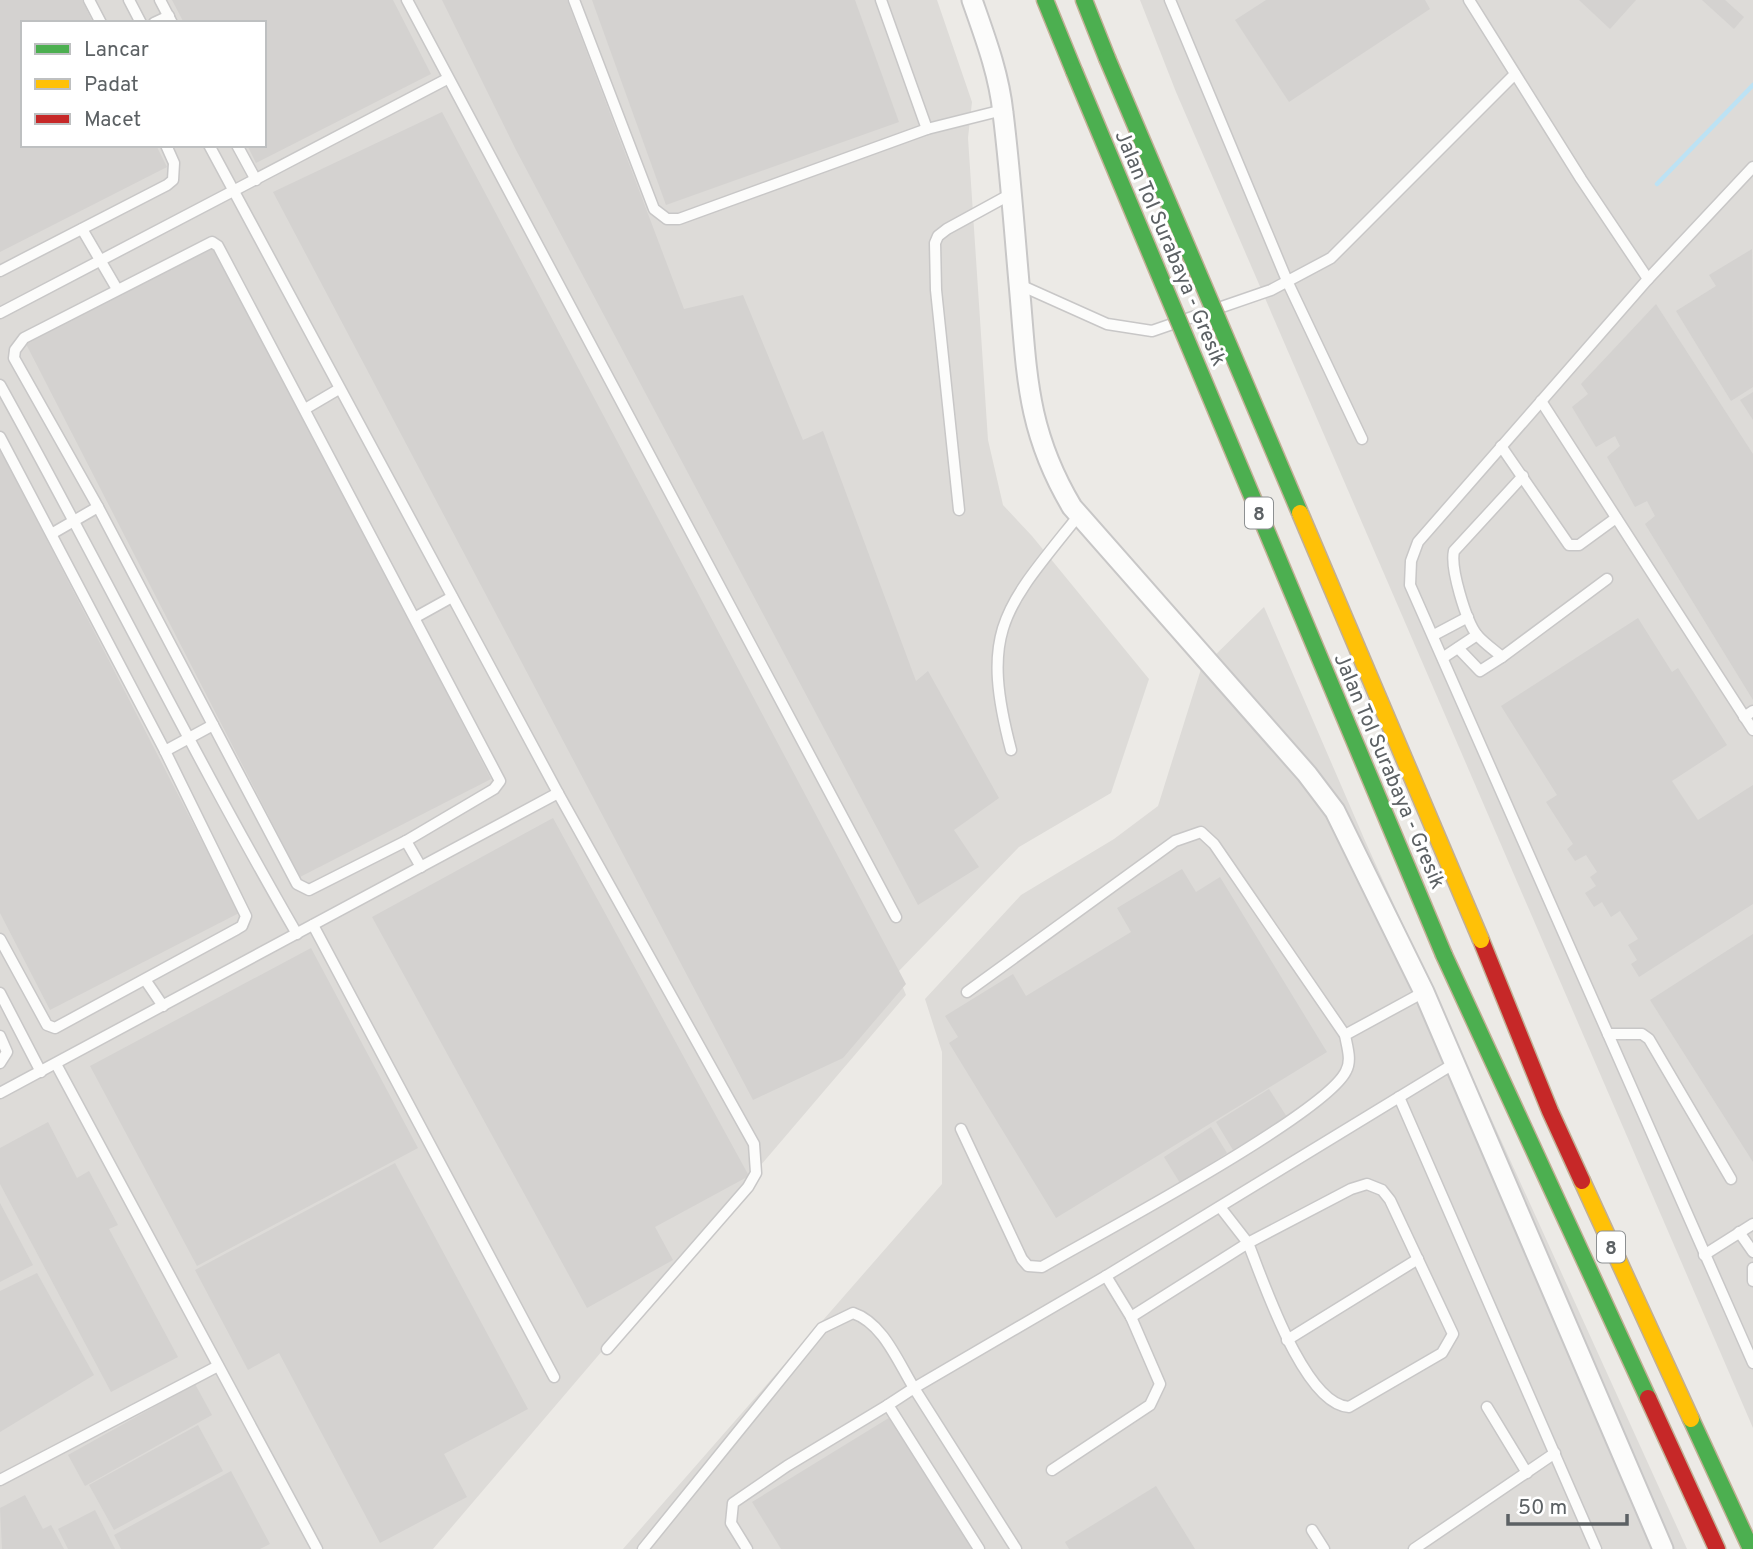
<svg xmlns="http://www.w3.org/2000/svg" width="1753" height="1549" viewBox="0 0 1753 1549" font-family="Overpass,sans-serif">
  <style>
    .industrial { fill: #dddbd8; fill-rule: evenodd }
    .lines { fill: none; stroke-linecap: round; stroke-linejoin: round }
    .stream { stroke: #bce2f4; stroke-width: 4.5 }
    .building { fill: #d4d2d0 }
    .lane-casing { stroke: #c8c7c7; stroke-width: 13 }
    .street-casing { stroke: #c8c7c7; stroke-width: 23 }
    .fast-casing { stroke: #c2af95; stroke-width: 19 }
    .slow-casing { stroke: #c2af95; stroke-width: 19 }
    .jam-casing { stroke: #c2af95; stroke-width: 19 }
    .lane { stroke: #fcfcfb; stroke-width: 10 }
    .street { stroke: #fcfcfb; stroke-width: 19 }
    .fast { stroke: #4caf50; stroke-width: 16 }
    .slow { stroke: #ffc107; stroke-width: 16 }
    .jam { stroke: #c62828; stroke-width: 16 }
    .fast-bridge-casing { stroke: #c2af95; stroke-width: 19; stroke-linecap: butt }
    .slow-bridge-casing { stroke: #c2af95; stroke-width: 19; stroke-linecap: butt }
    .fast-bridge { stroke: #4caf50; stroke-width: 16 }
    .slow-bridge { stroke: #ffc107; stroke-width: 16 }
    .labels { text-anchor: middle; stroke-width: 6; stroke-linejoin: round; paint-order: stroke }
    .shield { fill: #fff; stroke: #8d9092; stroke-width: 2 }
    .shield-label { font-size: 19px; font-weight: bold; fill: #5c6164 }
    .street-label { font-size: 21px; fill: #5c6164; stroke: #fff }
  </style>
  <rect width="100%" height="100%" fill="#eceae6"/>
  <g class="industrial">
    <path d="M0,0H937L972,102L968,138L988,440L1003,505L1032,536L1149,679L1111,793L1019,847L897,973L906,995L433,1549H0ZM23,23H264V145H23Z"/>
    <path d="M1140,0H1753V1428L1176,92Z"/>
    <path d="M1264,607L1366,843L1687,1549H623L942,1184V1052L925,999L1021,895L1114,839L1158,806L1201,669Z"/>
  </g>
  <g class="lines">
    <path class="stream" d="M1657,184L1753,85"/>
  </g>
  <g class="building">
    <path d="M0,0H82L93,23H23V145H156L167,167L0,252Z"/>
    <path d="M172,0H393L431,74L256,163L247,145H264V23H184Z"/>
    <path d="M442,0H567L684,309L743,295L803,440L823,431L916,681L928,671L999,798L954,830L979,867L918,905L516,150Z"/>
    <path d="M592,0H855L899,122L666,205Z"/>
    <path d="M1266,0H1425L1430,9L1289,102L1235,20Z"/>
    <path d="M1579,0H1636L1610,29Z"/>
    <path d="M1702,0H1725L1744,17L1734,29Z"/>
    <path d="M442,112L906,984L843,1058L753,1100L273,192Z"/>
    <path d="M215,244L491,779L300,877L25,342Z"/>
    <path d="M1752,249L1753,387L1731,401L1676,311L1716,286L1709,275Z"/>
    <path d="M1656,304L1753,454V700L1645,524L1655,516L1647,501L1635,507L1607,457L1620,446L1615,436L1596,447L1572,407L1588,394L1581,384Z"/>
    <path d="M1753,392V420L1740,400Z"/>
    <path d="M0,449L239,913L50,1010L0,913Z"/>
    <path d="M1638,618L1672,672L1678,668L1727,745L1672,781L1698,820L1753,785V904L1639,977L1631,964L1637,960L1628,945L1638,939L1620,911L1611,917L1602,902L1594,907L1585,893L1596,886L1590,877L1597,872L1586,855L1575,861L1567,849L1573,844L1546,802L1557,795L1501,706Z"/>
    <path d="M553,818L749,1176L655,1227L673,1260L587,1308L372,917Z"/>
    <path d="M1182,869L1196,892L1220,877L1327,1052L1056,1218L949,1043L958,1037L945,1016L1013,974L1026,996L1131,932L1117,908Z"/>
    <path d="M1753,934V1162L1650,1000Z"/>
    <path d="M311,948L418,1148L197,1266L90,1066Z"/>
    <path d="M1269,1089L1287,1117L1233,1150L1216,1122Z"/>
    <path d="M48,1122L77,1178L89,1171L118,1225L109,1229L178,1357L111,1392L0,1184V1148Z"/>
    <path d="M1211,1127L1227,1153L1180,1183L1164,1157Z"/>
    <path d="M395,1163L528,1409L444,1454L467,1497L380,1543L279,1353L248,1370L195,1270Z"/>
    <path d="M0,1203L33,1265L0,1282Z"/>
    <path d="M37,1273L94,1375L0,1432V1291Z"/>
    <path d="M195,1384L212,1415L85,1486L68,1455Z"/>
    <path d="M892,1416L974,1549H781L752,1502Z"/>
    <path d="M198,1425L223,1471L114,1530L89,1485Z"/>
    <path d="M231,1471L270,1544L260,1549H121L114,1535Z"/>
    <path d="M1156,1486L1195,1549H1069L1065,1542Z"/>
    <path d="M25,1495L43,1529L51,1525L64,1549H2L0,1508Z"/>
    <path d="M95,1510L115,1549H68L58,1529Z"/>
  </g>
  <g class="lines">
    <defs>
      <g id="lane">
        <path d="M89,0L101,23"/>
        <path d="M129,0L141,23"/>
        <path d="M160,0L172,23"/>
        <path d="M407,0L896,917"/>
        <path d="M574,0L654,209L667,219H679L927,129L1003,110"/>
        <path d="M881,0L927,129"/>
        <path d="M1170,0L1288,283L1362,439"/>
        <path d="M1469,0L1581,179L1648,279"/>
        <path d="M154,23L169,16"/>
        <path d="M209,145L558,793L754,1144L756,1173L748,1187L607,1349"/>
        <path d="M237,145L256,180"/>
        <path d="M1753,167L1648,279L1418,542L1411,561L1410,585L1753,1363"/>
        <path d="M82,229L117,289"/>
        <path d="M212,242L218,246L500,781L494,789L406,841L309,890L297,884L98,507L14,358L15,350L24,338Z"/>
        <path d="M0,271L167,185L173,180L174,163L166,145"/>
        <path d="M1020,285L1107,324L1152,331L1271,290L1331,258L1515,74"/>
        <path d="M0,313L447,79"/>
        <path d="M0,385C101,567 193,754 297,934"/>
        <path d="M1541,401L1753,730"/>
        <path d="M305,409L339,389"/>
        <path d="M0,437L165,751L246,916L242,926L237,929L55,1028L47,1025L0,939"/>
        <path d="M1501,446L1569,545H1579L1616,518"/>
        <path d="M1523,476L1454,551C1450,568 1466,621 1477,635C1484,643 1494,650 1502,657L1607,579"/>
        <path d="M959,510L936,290L935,243L938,236L947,229L1011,194"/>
        <path d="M53,533L98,507"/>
        <path d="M416,617L452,597"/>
        <path d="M1434,635L1468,617"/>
        <path d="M1458,648L1480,671L1502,657"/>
        <path d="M1444,657L1477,635"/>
        <path d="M1744,717L1753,711"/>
        <path d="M1011,750C979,628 1005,608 1079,515"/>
        <path d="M165,751L213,725"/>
        <path d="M406,841L421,867"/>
        <path d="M313,925L554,1377"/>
        <path d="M146,981L163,1006"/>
        <path d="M967,992L1175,841L1201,832L1214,844L1345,1035"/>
        <path d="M0,993L41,1072"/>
        <path d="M1608,1034H1642L1649,1039L1731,1179"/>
        <path d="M0,1036L7,1052L0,1063"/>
        <path d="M56,1064L317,1549"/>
        <path d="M0,1093L558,793"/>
        <path d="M1399,1097L1596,1549"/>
        <path d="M961,1129L1022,1259L1028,1266L1042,1267C1095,1236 1326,1114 1346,1071C1352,1060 1347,1047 1345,1035L1424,992"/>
        <path d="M1739,1232L1753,1252"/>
        <path d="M1704,1255L1753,1224"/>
        <path d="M1753,1268V1281"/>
        <path d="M1131,1317L1248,1243C1263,1280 1304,1405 1349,1407L1442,1353L1453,1334L1390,1200L1382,1190L1367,1184L1351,1189L1248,1243L1220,1207"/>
        <path d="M1287,1340L1418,1259"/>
        <path d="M1487,1407L1527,1473"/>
        <path d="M1052,1470L1150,1405L1160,1384L1131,1317L1106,1276"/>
        <path d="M0,1480L218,1366"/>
        <path d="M1312,1530L1324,1549"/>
        <path d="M643,1549L822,1328L853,1313C883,1323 898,1362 914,1388L1106,1276L1455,1063"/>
        <path d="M747,1549L731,1523L733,1503L787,1466L888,1405"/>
        <path d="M979,1549L888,1405L914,1388L1016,1549"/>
        <path d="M1414,1549L1555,1453"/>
      </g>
      <path id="street" d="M972,0C985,37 999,74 1003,113C1010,169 1014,226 1019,283C1027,370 1025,428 1072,507L1307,774L1335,811L1424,992L1663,1549"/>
      <g id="fast">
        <path d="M1045,0L1074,71"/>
        <path d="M1084,0L1107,58"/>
        <path d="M1444,955L1648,1398"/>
        <path d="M1691,1419L1751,1549"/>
      </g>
      <path id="slow" d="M1582,1181L1691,1419"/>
      <g id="jam">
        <path d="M1481,940L1550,1111L1582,1181"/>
        <path d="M1648,1398L1717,1549"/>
      </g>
    </defs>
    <use href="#lane" class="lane-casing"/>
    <use href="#street" class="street-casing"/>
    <use href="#fast" class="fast-casing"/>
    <use href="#slow" class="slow-casing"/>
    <use href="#jam" class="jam-casing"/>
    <use href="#lane" class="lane"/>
    <use href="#street" class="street"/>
    <use href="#fast" class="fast"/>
    <use href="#slow" class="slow"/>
    <use href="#jam" class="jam"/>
    <defs>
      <g id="fast-bridge">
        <path d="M1107,58L1300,513"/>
        <path d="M1074,71L1444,955"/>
      </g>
      <path id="slow-bridge" d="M1300,513L1481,940"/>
    </defs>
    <use href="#fast-bridge" class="fast-bridge-casing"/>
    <use href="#slow-bridge" class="slow-bridge-casing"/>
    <use href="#fast-bridge" class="fast-bridge"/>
    <use href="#slow-bridge" class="slow-bridge"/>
  </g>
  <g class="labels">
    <g class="shield">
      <rect x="1245" y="497.5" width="28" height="31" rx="5"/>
      <rect x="1597" y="1231.5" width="28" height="31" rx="5"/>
    </g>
    <g class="shield-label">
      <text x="1259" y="520">8</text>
      <text x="1611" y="1254">8</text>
    </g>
    <g class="street-label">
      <text transform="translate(1171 248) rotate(67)" y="7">Jalan Tol Surabaya - Gresik</text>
      <text transform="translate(1390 771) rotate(67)" y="7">Jalan Tol Surabaya - Gresik</text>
    </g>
  </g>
  <rect x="21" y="21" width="245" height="126" fill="#ffffff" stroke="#bec0c1" stroke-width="2"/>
  <rect x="35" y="44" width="35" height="10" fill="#4caf50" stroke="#bec0c1" stroke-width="2"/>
  <text x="84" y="56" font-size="21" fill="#5c6164">Lancar</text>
  <rect x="35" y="79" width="35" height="10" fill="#ffc107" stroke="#bec0c1" stroke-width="2"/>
  <text x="84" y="91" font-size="21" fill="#5c6164">Padat</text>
  <rect x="35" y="114" width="35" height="10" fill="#c62828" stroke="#bec0c1" stroke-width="2"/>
  <text x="84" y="126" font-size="21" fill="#5c6164">Macet</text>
  <path d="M1508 1514v10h119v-10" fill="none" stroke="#5c6164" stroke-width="3.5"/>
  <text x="1518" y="1514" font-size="21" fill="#5c6164" stroke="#ffffff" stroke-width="5" paint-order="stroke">50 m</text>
</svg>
